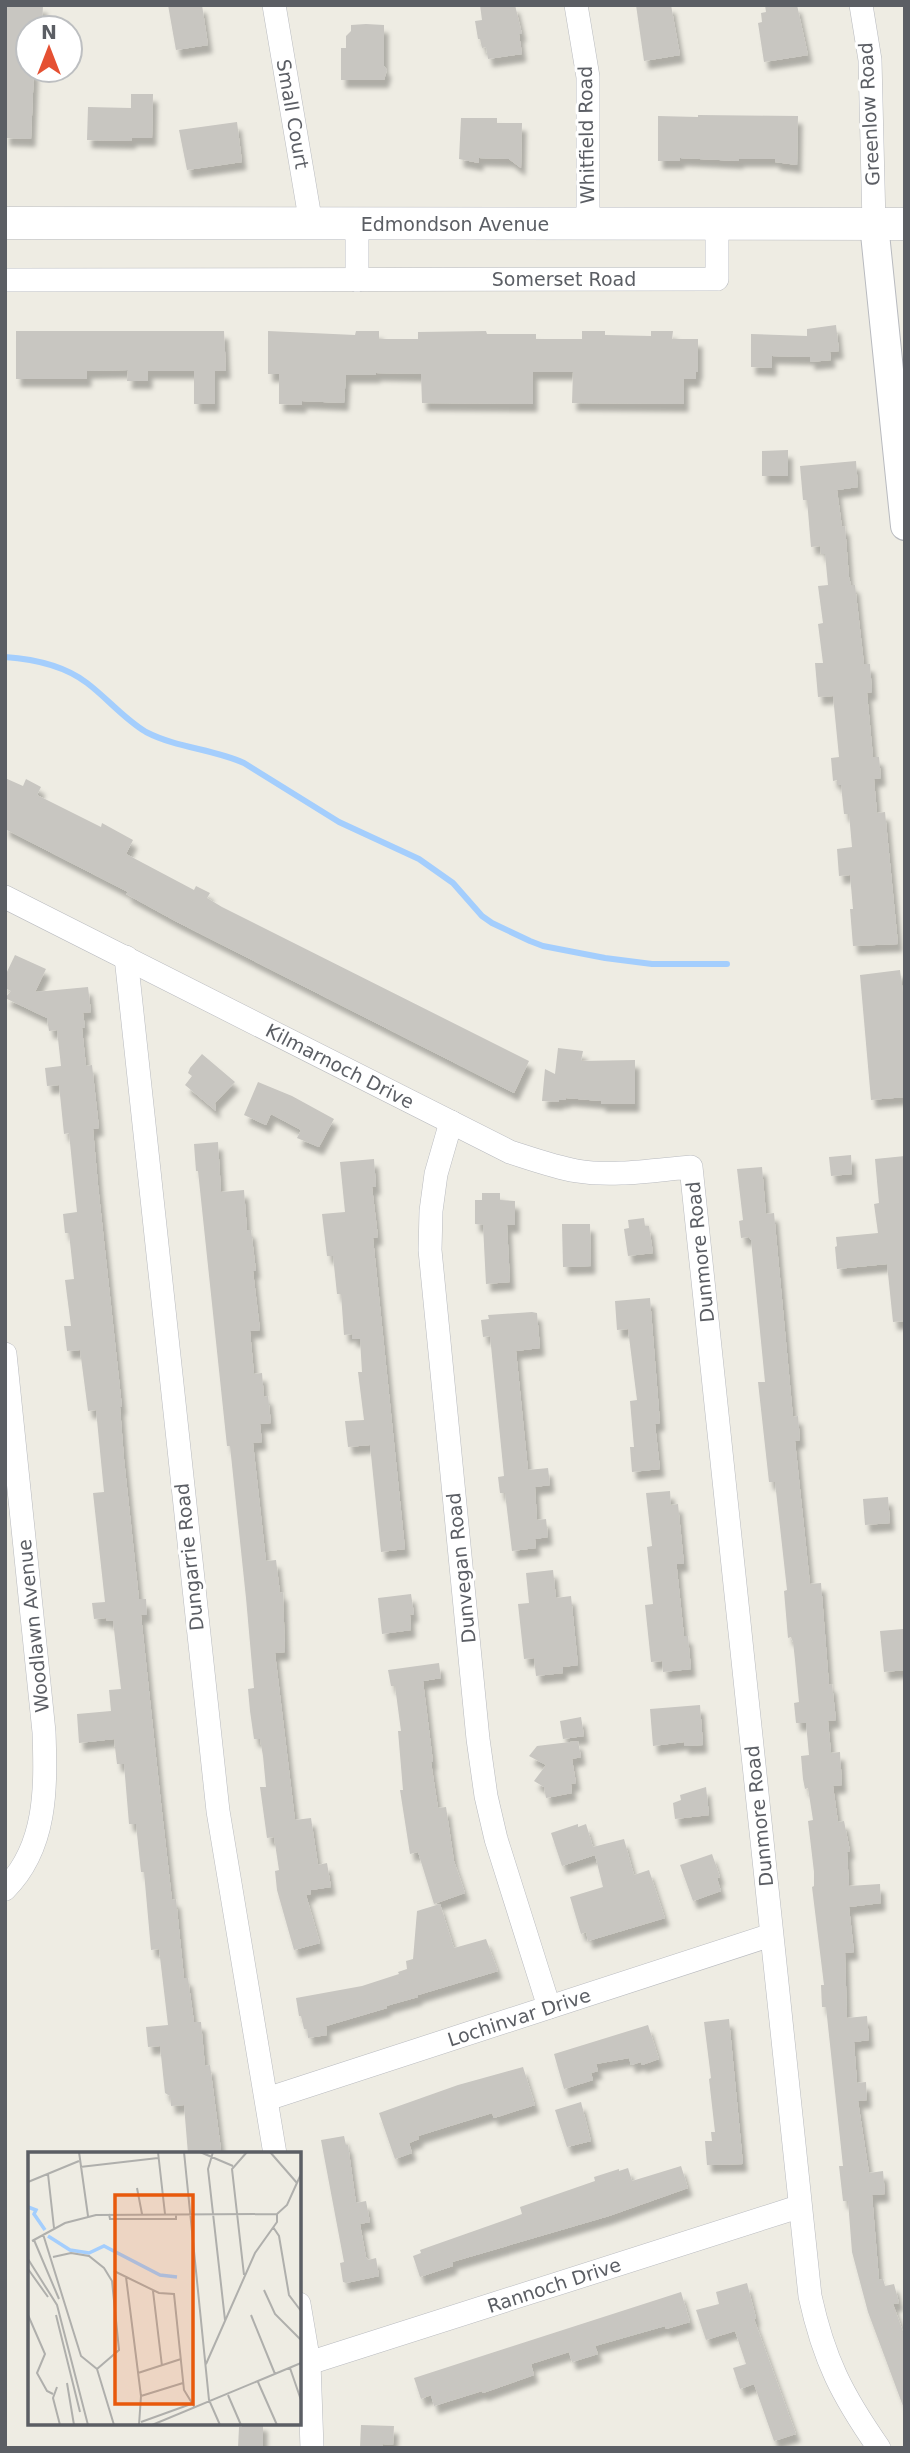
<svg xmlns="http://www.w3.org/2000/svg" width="910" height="2453" viewBox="0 0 910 2453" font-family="'DejaVu Sans',sans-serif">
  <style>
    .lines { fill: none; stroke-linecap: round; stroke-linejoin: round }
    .stream { stroke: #a4cefd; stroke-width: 6 }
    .building { fill: #c8c6c1; filter: url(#shadow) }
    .minor-casing { stroke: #b8babf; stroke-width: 24 }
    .tertiary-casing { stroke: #b8babf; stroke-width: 30 }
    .secondary-casing { stroke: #b9bbc1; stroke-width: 33 }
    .minor { stroke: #fff; stroke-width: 23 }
    .tertiary { stroke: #fff; stroke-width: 28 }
    .secondary { stroke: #fff; stroke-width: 32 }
    .labels { text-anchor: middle; stroke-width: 6; stroke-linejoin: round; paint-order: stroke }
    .street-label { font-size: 19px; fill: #5b5e64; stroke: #fff }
    .inset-river { fill: none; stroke: #a4cefd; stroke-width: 3.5 }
    .inset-road { fill: none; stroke: #afafac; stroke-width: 2 }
    .view { fill: #e8590c; fill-opacity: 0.15; stroke: #e8590c; stroke-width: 3.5 }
    .inset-edge { fill: none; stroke: #5b5e64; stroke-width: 3.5 }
  </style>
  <defs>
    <filter id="shadow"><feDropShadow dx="4.5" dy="8" stdDeviation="2" flood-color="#0004"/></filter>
  </defs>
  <rect width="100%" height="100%" fill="#eeece3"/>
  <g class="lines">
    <path class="stream" d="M5,657C33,659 65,666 87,683C107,698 124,719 146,732C177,748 213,749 244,763L339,822L419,859L453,883L482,916L492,923L530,941L543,946L605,958L652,964H727"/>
  </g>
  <g class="building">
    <path d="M43,5L42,28H28V70H34L31,139L5,138L7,6Z"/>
    <path d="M168,5H202L208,45L176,50Z"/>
    <path d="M480,5H515L522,34H519L522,54L488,59L486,47L482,48L480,39H478L475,21L482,20Z"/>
    <path d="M636,5H671L680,55L644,61Z"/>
    <path d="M765,5H797L808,55L764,62L758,23L762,22L761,13L766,12Z"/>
    <path d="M366,24L384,25V66L387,70L384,80H341V48H346V36L351,31V25Z"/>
    <path d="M131,94H153L152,138H132L131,141L87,140L88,107L131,108Z"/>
    <path d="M698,115L798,116L797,165L775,162V159H739V161L680,158V161H658V116L698,117Z"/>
    <path d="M461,118H497V123H522L521,168L509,159L479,158V163L459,159Z"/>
    <path d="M237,122L242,162L187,170L179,130Z"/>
    <path d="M836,325L839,351L830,352L831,360L810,362V357L772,356V368L751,367V334L807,336V329Z"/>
    <path d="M16,331H224L226,371H215V404H194V371H148V381H127L128,370L87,371V379H16Z"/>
    <path d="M268,331L355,335L356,331H379V339H418V332L486,331L487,334H536V339H582V331H605V335L651,336V331H673L672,339H698V372H696V379H684V404L572,403L573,372H533V404L422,403L421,374L376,373V375H346L344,403L302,401V405L279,404V374H268Z"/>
    <path d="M788,450V476H762V451Z"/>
    <path d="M856,461L858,487L837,490L842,527L845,526L849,577L851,585H855L864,664H870L872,692L867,693L873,757H879L881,778L874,779L877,813L885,812L898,944L853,946L850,909H853L850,875L839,876L837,849L852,847L849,814H844L841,785H837V780L833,781L831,758L839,757L833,696L818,697L815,663H823L818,624L823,623L818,586L828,585L825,554H821L820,546L811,547L807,500H803L800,466Z"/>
    <path d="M5,778L23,786L26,779L41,787L37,795L101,827L102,823L133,840L126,854L194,890L196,886L210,893L207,898L222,907L529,1061L514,1093L177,922L126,894L128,892L5,829Z"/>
    <path d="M15,955L46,969L35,992L88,987L91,1012L83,1013L85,1027L82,1028L86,1066L92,1065L99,1128L93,1129L98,1185L122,1407H120L124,1459L139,1599H146L147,1615H141L160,1794L172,1900L176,1899L184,1978H188L194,2022H201L205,2066L210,2065L221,2150L188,2154L184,2105L171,2106L170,2096L165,2093L160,2046L148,2047L146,2027L168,2025L159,1949L151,1950L144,1872H141L136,1824H129L124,1764H117L114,1739L79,1743L77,1714L111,1711L109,1690L121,1689L113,1621H107L106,1618L94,1619L92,1603L105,1602L93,1493L104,1492L96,1410L88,1411L80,1350L67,1351L64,1326H71L65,1280L74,1279L69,1233H65L63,1214L77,1212L69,1133L64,1134L59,1085L47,1086L45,1068L61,1066L57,1030L49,1031L47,1018L5,998L11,991L5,988V976Z"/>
    <path d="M900,970L905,1008V1097L871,1100L860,975Z"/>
    <path d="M558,1048L583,1051L581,1061L635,1060V1104H601V1101L566,1098V1100H559V1102L542,1101L545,1069L555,1074Z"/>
    <path d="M202,1054L235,1082L215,1103L216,1111L185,1085L192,1076L188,1073L190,1068Z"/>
    <path d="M258,1082L292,1096L334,1119L319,1147L297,1138L301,1130L271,1114L266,1125L244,1115Z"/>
    <path d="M218,1142L221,1192L244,1190L247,1230H251L256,1271H253L260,1330L250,1331L254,1374L262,1373L264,1397L268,1396L271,1423L260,1424L262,1442L253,1443L266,1561L276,1560L280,1593L283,1592L285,1652L275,1653L295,1820L311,1818L318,1865L327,1863L331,1887L311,1890V1894L306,1895L320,1943L294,1950L277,1890L275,1871L279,1870L274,1837L267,1838L260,1787H266L263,1756L260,1739H254L250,1711L248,1689L254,1688L246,1598L230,1446H227L198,1171H196L194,1144Z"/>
    <path d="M851,1155L852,1174L831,1176L829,1157Z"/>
    <path d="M905,1156V1321L893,1322L887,1264L837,1269L835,1247L837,1246L836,1237L878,1233L874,1204L879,1203L875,1159Z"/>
    <path d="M374,1159L376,1187H372L378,1237L373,1238L405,1549L381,1552L370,1445L348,1447L345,1421L364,1420L358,1372H362L360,1339H352V1334L344,1335L341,1294H337L333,1256H327L322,1214L345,1212L340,1162Z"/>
    <path d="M762,1167L766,1214L774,1213L793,1417L798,1416L800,1440L795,1441L810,1584L821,1583L829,1685L832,1684L836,1720L828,1721L831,1753L840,1752L842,1785L833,1786L838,1822L844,1821L850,1851L847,1852L849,1886L880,1884L881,1903L849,1907L854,1952L845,1953L847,2018L867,2016L869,2040L854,2042L857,2083L866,2082L867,2100L858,2101L869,2173L883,2171L885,2194L872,2195L879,2280L883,2279L885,2286L894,2284L899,2303L893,2304L905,2337L903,2406L868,2312L852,2252L848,2201H843L839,2166H843L826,2007H822L821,1985H824L812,1887L814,1886V1872L808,1821L813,1820L808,1788L805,1789L803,1779L801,1756L809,1755L806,1723H796L794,1703L799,1702L795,1660L793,1642L791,1637L788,1638L784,1591L787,1590L775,1482H769L758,1382H765L751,1240L749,1237L741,1238L739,1221L743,1220L737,1169Z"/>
    <path d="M482,1193H500V1200L515,1201V1225H507L510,1282L486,1284L483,1225L475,1224V1200H482Z"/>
    <path d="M644,1218L645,1226H649L653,1253L628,1256L624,1229L629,1228L628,1220Z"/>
    <path d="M562,1224H590L591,1266L563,1267Z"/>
    <path d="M650,1298L660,1423L655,1424L660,1469L632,1472L630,1447H634L630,1401L637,1400L628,1329L617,1330L615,1301Z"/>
    <path d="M532,1312L537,1313L540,1348L516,1351L528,1470L548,1468L550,1485L535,1487L537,1520L546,1519L548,1537L535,1539L536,1548L512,1551L505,1493H500L498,1477L504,1476L490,1336L483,1337L481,1320L489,1319L488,1315Z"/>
    <path d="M670,1491L671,1505L678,1504L684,1564H677V1569L684,1636H688L691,1669L663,1672L662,1661L651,1662L645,1605L653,1604L647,1547L652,1546L646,1493Z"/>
    <path d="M888,1497L890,1523L865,1525L863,1499Z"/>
    <path d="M553,1570L556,1598L571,1596L578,1665L563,1667V1673L536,1676L534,1658L524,1659L518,1604L529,1603L526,1573Z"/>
    <path d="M411,1594L414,1614L410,1615L411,1630L382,1634L378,1598Z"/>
    <path d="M903,1629L905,1670L884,1672L880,1631Z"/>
    <path d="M439,1663L441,1678L423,1681L433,1762H431L438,1808L446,1807L454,1861L465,1893L434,1904L418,1852L410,1854L400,1790H403L398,1731H401L395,1686H391L388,1670Z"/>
    <path d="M700,1705L703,1745L684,1746V1742L653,1746L650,1709Z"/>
    <path d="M581,1717L584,1736L563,1739L560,1721Z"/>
    <path d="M578,1741L581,1757L572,1759L576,1783L571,1784L572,1793L546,1798L544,1787L534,1781L546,1765L529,1756L537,1746Z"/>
    <path d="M706,1787L709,1815L675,1819L673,1803L681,1800L680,1795Z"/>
    <path d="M578,1824V1827L586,1824L593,1847L624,1839L634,1875L649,1870L665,1918L588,1941L586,1932L581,1934L570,1897L603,1887L595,1855L562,1866L551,1833Z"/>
    <path d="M712,1854L720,1877L717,1878L721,1891L693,1901L680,1865Z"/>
    <path d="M440,1904L454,1948L486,1939L498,1971L418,1995V1997L386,2006L387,2008L326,2026L327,2035L308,2038L307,2029H304L301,2016H299L296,1998L362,1986L399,1974L398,1972L407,1969L406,1961L413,1959L417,1911Z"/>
    <path d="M729,2019L743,2164L707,2165L705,2141H712L711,2132H715L709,2079L711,2078L704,2022Z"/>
    <path d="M648,2025L659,2059L642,2065L641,2062L631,2065L629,2058L596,2064L598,2071L591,2073L593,2080L564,2089L554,2054Z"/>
    <path d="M523,2067L535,2105L494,2118L492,2113L418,2136L419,2139L409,2143L412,2153L395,2159L379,2113L458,2085Z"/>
    <path d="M581,2102L591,2141L567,2147L555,2110Z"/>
    <path d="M344,2136L346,2145H348L356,2203L366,2201L370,2222L360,2224L366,2257L368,2260L376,2258L379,2276L346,2283L343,2282L340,2263L344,2262L321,2140Z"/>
    <path d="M681,2166L688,2188L609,2216L452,2262L453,2266L420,2277L413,2256L421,2253L420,2250L522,2214L520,2207L595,2181L594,2177L619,2169V2171L628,2168L632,2181Z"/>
    <path d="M747,2283L756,2318L754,2319L796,2434L774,2441L754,2384L740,2389L733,2368L746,2364L735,2331L706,2340L696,2310L719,2304L716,2292Z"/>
    <path d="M681,2292L690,2322L666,2329L665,2326L595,2346L598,2354L572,2362L569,2352L531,2364L534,2375L483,2393L482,2391L434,2406L431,2395L421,2399L414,2378Z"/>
    <path d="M242,2423H263V2448H238L239,2427H242Z"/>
    <path d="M361,2425L394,2426L393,2445L383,2444L382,2448H360Z"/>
  </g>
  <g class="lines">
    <defs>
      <g id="minor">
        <path d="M274,5L311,224"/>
        <path d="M576,5L588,77V223"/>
        <path d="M861,5L870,60L874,224"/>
        <path d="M357,224V280"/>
        <path d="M5,280L717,279V224"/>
        <path d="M5,897L510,1152C532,1159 554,1167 577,1171C614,1177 654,1170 691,1167L810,2296C824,2360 842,2395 879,2448"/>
        <path d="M126,957L218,1811L275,2154"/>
        <path d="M451,1122L436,1174L431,1211L430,1250L478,1739L486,1796L496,1839L549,2007"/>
        <path d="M5,1354L44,1732C46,1788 47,1847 5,1889"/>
        <path d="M267,2099L771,1935"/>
        <path d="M299,2304L309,2363L312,2448"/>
        <path d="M309,2363L798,2207"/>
      </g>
      <path id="tertiary" d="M874,224L905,526"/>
      <path id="secondary" d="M5,223L905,224"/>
    </defs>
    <use href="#minor" class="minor-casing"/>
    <use href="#tertiary" class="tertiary-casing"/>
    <use href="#secondary" class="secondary-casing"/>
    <use href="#minor" class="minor"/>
    <use href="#tertiary" class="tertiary"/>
    <use href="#secondary" class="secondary"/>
  </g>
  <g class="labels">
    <g class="street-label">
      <text transform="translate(293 114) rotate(80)" y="7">Small Court</text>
      <text transform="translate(869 114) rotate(-93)" y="7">Greenlow Road</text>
      <text transform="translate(586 135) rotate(-91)" y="7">Whitfield Road</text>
      <text x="455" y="231">Edmondson Avenue</text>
      <text x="564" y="286">Somerset Road</text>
      <text transform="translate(340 1066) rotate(27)" y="7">Kilmarnoch Drive</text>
      <text transform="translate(700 1252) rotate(-96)" y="7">Dunmore Road</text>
      <text transform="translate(189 1557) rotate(-96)" y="7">Dungarrie Road</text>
      <text transform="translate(461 1568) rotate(-96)" y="7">Dunvegan Road</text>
      <text transform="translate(33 1626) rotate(-96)" y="7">Woodlawn Avenue</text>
      <text transform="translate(759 1816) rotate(-96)" y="7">Dunmore Road</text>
      <text transform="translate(519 2017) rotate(-18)" y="7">Lochinvar Drive</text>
      <text transform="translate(554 2285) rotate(-18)" y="7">Rannoch Drive</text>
    </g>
  </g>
  <g transform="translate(28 2152)">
    <rect width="273" height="273" fill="#eeece3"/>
    <path class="inset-river" d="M0,55L8,58L6,62L17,78M20,84L42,98L61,101L76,94L132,123L149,125"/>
    <path class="inset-road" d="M51,0L60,64M130,0L137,62M156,0L181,248L192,273M172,0L205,14M185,0L180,17L197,168M242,0L269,31M52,15L130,6M20,22L26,76M0,30L51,9M109,36L114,62M81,62L82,67H148V63M245,75L251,84L261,143L273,159M15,82L53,204L69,217M6,88L31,147M4,89L37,71L68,63L249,62L259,53L273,22M25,105L43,101L61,104L76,116L84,129L91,198L69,217M0,107L29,153L60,273M0,117L20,145M86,119L131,141L146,142L156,238L167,256M216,123L204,17L219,0M98,125L113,244L111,273M236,138L247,162L273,188M125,139L134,214M0,163L17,202L9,221L19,239L25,242M28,163L52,260M223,163L247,222M178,212L227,101L249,70V62M262,216L273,248M69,217L86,273M110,221L153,207M230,230L249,273M39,231L46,273M29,235L25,246L32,273M200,243L213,273M113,244L155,231M113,270L163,252M124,273L273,211"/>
    <path class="view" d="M87,43H165V252H87Z"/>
    <rect width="273" height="273" class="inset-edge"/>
  </g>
  <rect width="910" height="2453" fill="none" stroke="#5b5e64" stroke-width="14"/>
  <g transform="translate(49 49)"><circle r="33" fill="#ffffff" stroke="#bdbfc1" stroke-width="2"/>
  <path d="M0-5L12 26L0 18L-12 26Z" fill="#e55032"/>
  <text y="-10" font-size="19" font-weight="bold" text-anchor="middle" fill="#5b5e64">N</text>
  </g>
</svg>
